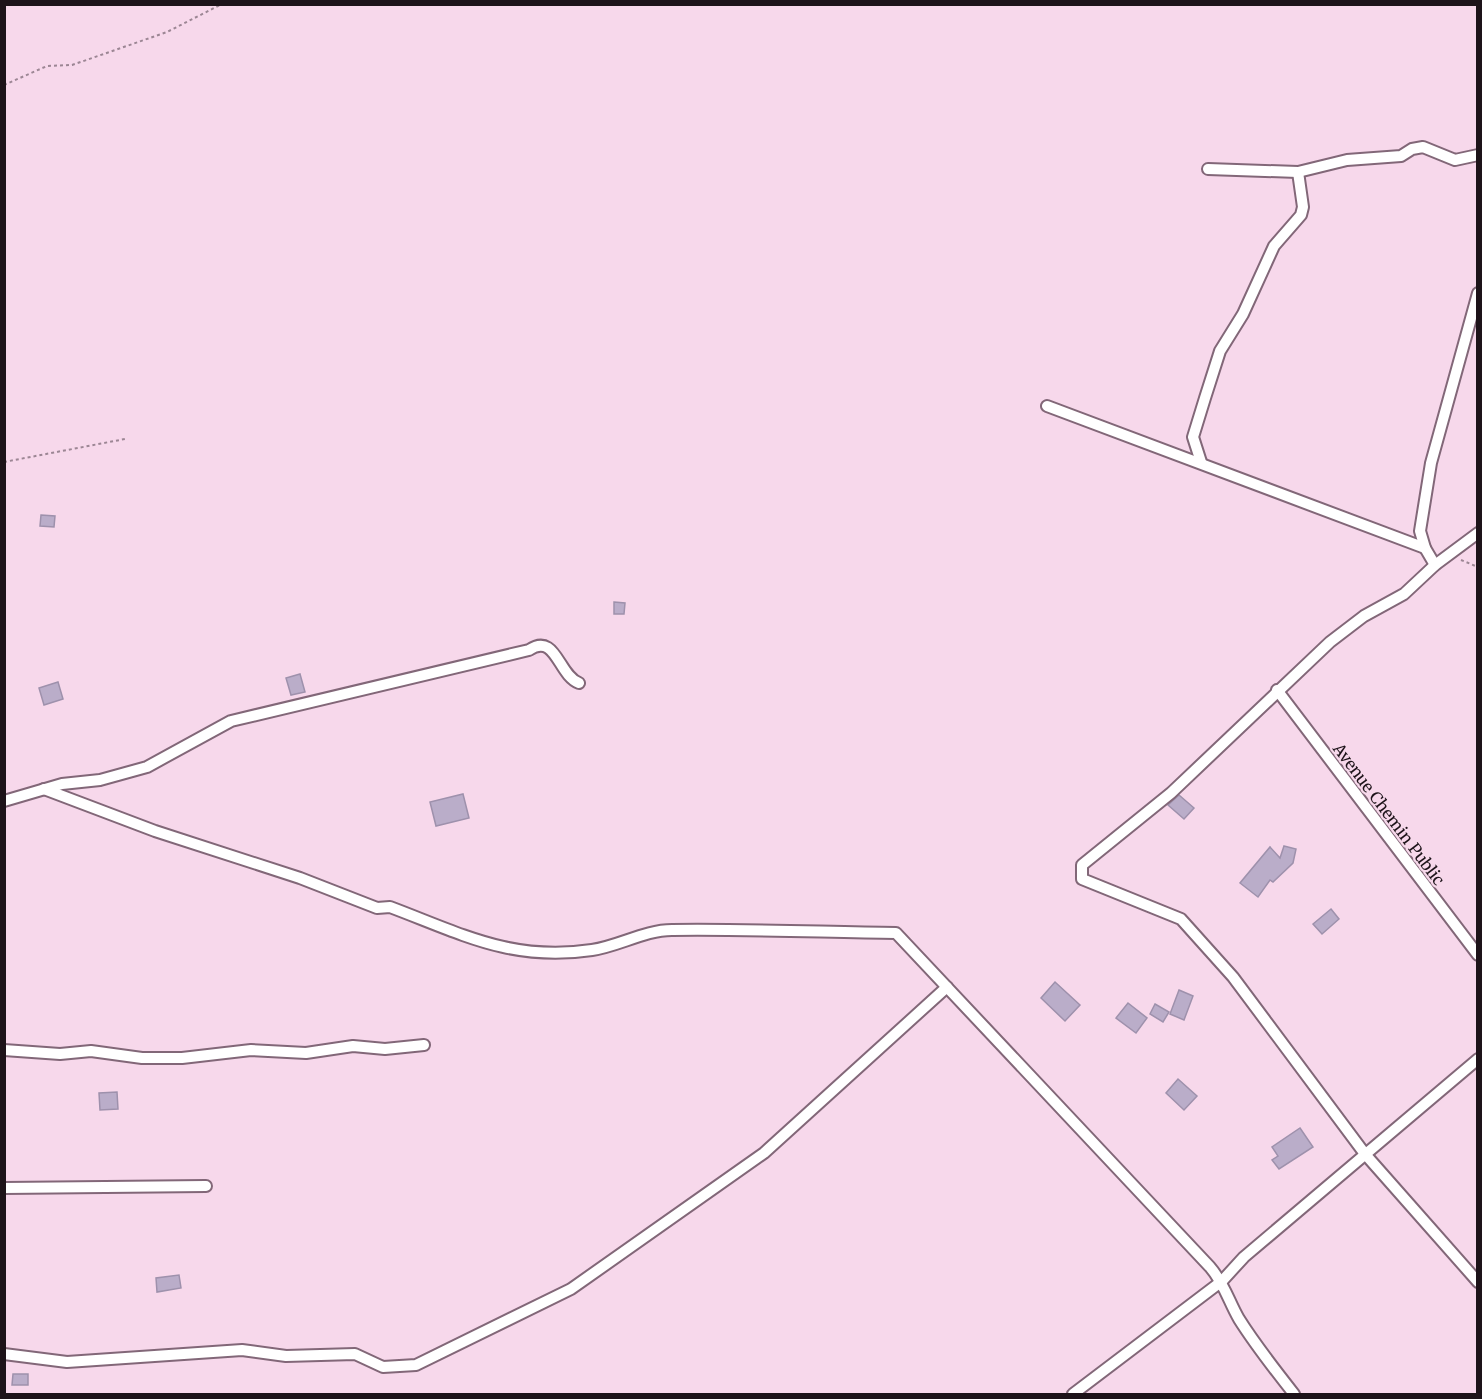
<svg xmlns="http://www.w3.org/2000/svg" width="1482" height="1399" viewBox="0 0 1482 1399" font-family="Merriweather,serif">
  <style>
    .building { fill: #baadc9; stroke: #9e91ac; stroke-width: 1.5 }
    .lines { fill: none; stroke-linecap: round; stroke-linejoin: round }
    .minor-casing { stroke: #826778; stroke-width: 14 }
    .path { stroke: #9c8694; stroke-width: 2; stroke-dasharray: 3 3; stroke-linecap: butt }
    .minor { stroke: #fff; stroke-width: 10 }
    .labels { text-anchor: middle; stroke-width: 4.5; stroke-linejoin: round; paint-order: stroke }
    .street-label { font-size: 16px; fill: #1d1319; stroke: #f7d8eb }
  </style>
  <rect width="100%" height="100%" fill="#f7d8eb"/>
  <g class="building">
    <path d="M41,515L55,516L54,527L40,526Z"/>
    <path d="M614,602L625,603L624,614H614Z"/>
    <path d="M300,674L305,692L291,695L286,678Z"/>
    <path d="M58,682L63,699L44,705L39,688Z"/>
    <path d="M463,794L469,818L436,826L430,802Z"/>
    <path d="M1179,795L1194,808L1184,819L1168,805Z"/>
    <path d="M1284,846L1296,849L1293,863L1273,882L1270,880L1258,897L1240,883L1270,847L1280,858Z"/>
    <path d="M1331,909L1339,919L1322,934L1313,924Z"/>
    <path d="M1055,982L1080,1005L1065,1021L1041,998Z"/>
    <path d="M1179,990L1193,996L1184,1020L1170,1014Z"/>
    <path d="M1128,1003L1147,1018L1136,1033L1116,1018Z"/>
    <path d="M1155,1004L1169,1012L1163,1022L1150,1014Z"/>
    <path d="M1178,1079L1197,1096L1184,1110L1166,1093Z"/>
    <path d="M117,1092L118,1109L100,1110L99,1093Z"/>
    <path d="M1300,1128L1313,1147L1279,1169L1272,1160L1278,1156L1272,1147Z"/>
    <path d="M179,1275L181,1288L157,1292L156,1278Z"/>
    <path d="M13,1374H28V1385H12Z"/>
  </g>
  <g class="lines">
    <defs>
      <g id="minor">
        <path d="M1208,169L1298,172L1347,160L1401,156L1412,149L1423,147L1455,160L1478,155"/>
        <path d="M1047,406L1425,548"/>
        <path d="M1201,462L1193,437L1205,398L1220,351L1243,314L1274,246L1301,215L1303,207L1298,172"/>
        <path d="M1478,533L1435,565L1404,594L1364,616L1330,642L1171,793L1082,865V879L1181,919L1233,977L1365,1154L1478,1282"/>
        <path d="M1435,565L1425,548L1420,531L1431,463L1478,293"/>
        <path d="M1277,690L1478,955"/>
        <path d="M44,789L155,831L300,878L377,908L390,907C462,934 512,962 592,950C619,946 645,930 672,930C746,929 821,932 896,933L1210,1267C1224,1283 1229,1302 1239,1319C1256,1346 1275,1370 1294,1394"/>
        <path d="M4,801L62,784L100,780L147,767L231,721L529,650C556,632 558,675 579,683"/>
        <path d="M4,1050L60,1054L91,1051L142,1058H182L251,1050L306,1053L353,1046L385,1049L424,1045"/>
        <path d="M4,1188L206,1186"/>
        <path d="M4,1354L67,1362L242,1350L286,1356L355,1354L383,1367L416,1365L571,1289L764,1153L947,987"/>
        <path d="M1073,1394L1222,1281L1244,1257L1478,1059"/>
      </g>
    </defs>
    <use href="#minor" class="minor-casing"/>
    <g class="path">
      <path d="M4,85L47,66L72,65L167,32L222,4"/>
      <path d="M4,462L125,439"/>
      <path d="M1461,560L1478,567"/>
    </g>
    <use href="#minor" class="minor"/>
  </g>
  <g class="labels">
    <g class="street-label">
      <text transform="translate(1389 814) rotate(53)" y="6">Avenue Chemin Public</text>
    </g>
  </g>
  <rect width="1482" height="1399" fill="none" stroke="#1d1319" stroke-width="12"/>
</svg>
